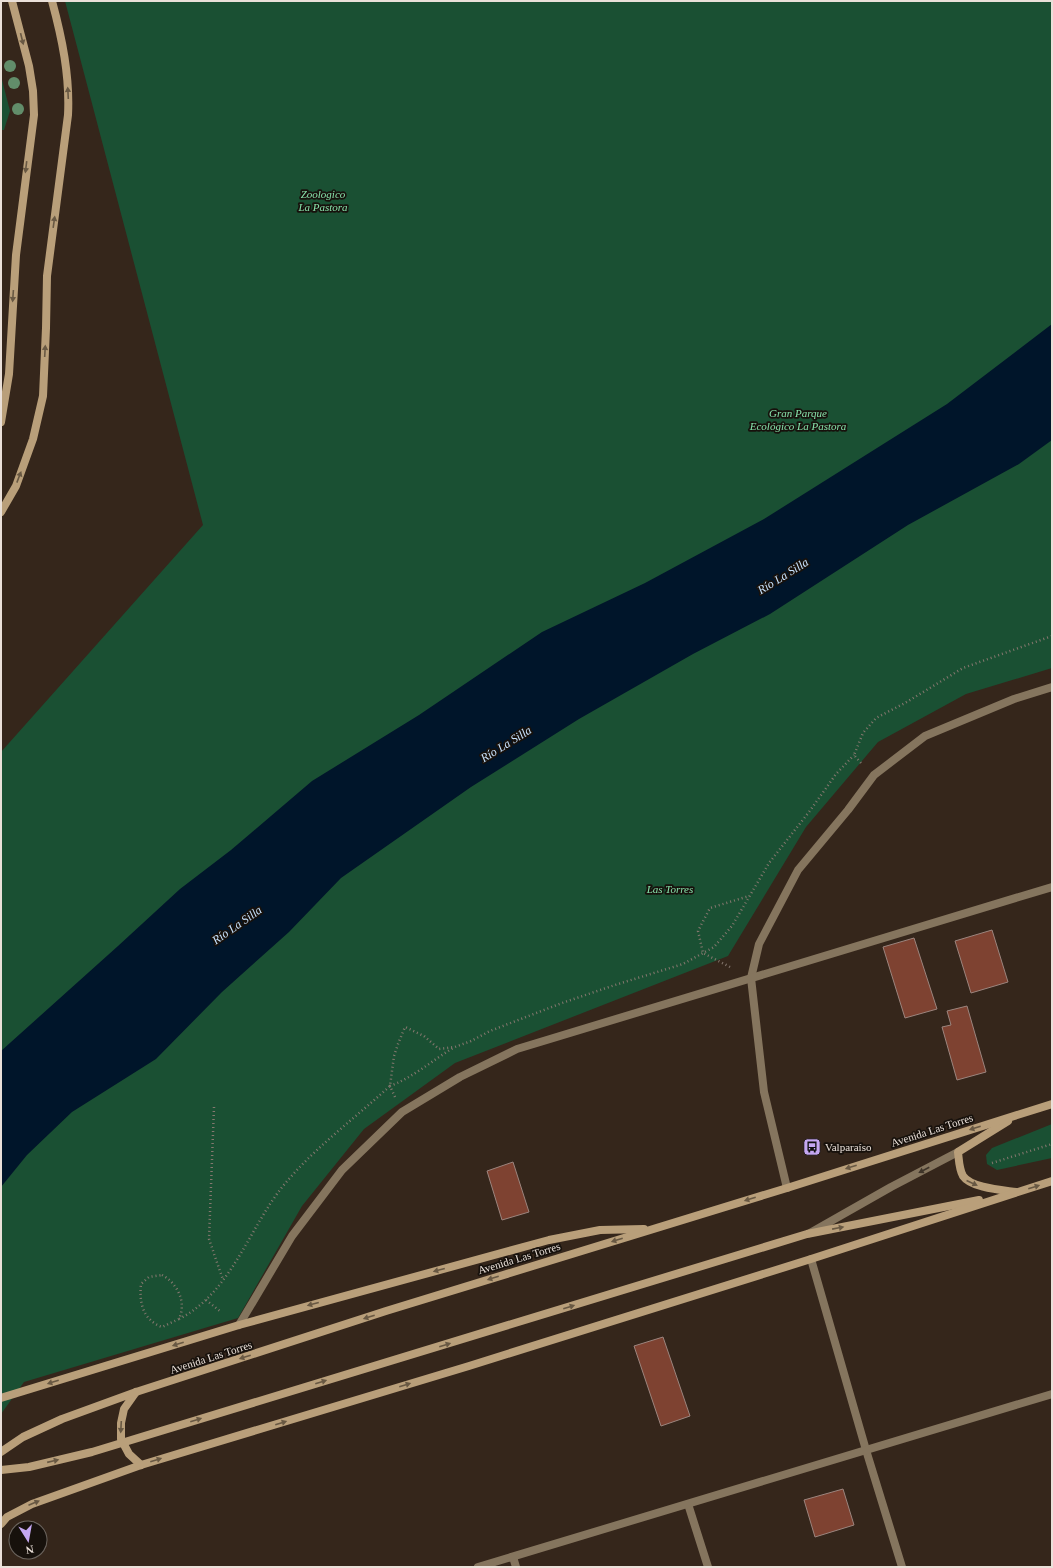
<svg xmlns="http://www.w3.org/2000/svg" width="1053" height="1568" viewBox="0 0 1053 1568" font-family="Georgia,serif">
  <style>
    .green { fill: #1a5033 }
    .water { fill: #00152a }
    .building { fill: #7e4231; stroke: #9c857e }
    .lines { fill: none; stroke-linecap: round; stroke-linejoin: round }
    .path { stroke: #85786f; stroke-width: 2.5; stroke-dasharray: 1 3; stroke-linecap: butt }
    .lane { stroke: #85755e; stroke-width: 8 }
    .street { stroke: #85755e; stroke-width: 8 }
    .secondary { stroke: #b99f7a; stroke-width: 8 }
    .tree { fill: #628d6a }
    .oneway { fill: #685843 }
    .oneway2 { fill: #3e3429 }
    .labels { text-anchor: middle; stroke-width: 3.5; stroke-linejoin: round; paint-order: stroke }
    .park-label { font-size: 11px; font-style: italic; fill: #87e2ab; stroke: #17110c }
    .street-label { font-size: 11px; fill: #eae0d9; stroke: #17110c }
    .poi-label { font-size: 11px; fill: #eae0d9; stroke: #17110c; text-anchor: start }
    .water-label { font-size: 12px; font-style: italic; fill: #c9e4ff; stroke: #17110c }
  </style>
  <rect width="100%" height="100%" fill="#35261b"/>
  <g class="green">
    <path d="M65,1H1052V668L966,694L878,742L806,827L728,956L455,1063L364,1129L302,1206L238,1318L24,1382L1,1414V752L203,525Z"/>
    <path d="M1,76L10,111L4,130H1Z"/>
    <path d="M1052,1124V1158L997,1170L987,1164L986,1155L992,1148Z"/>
  </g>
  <path class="water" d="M1052,324V440L1019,464L908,525L770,614L693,654L579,719L471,787L341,878L289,932L222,992L156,1059L72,1112L27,1155L1,1187V1051L118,946L180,889L231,850L312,781L419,715L542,632L645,583L764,519L947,404Z"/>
  <g class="building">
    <path d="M992,930L1008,982L971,993L955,941Z"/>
    <path d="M914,938L937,1009L905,1018L883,947Z"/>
    <path d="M967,1006L986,1072L957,1080L942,1027L951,1025L947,1011Z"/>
    <path d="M513,1162L529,1212L502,1220L487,1171Z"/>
    <path d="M663,1337L690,1416L661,1426L634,1346Z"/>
    <path d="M843,1489L854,1525L815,1537L804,1500Z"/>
  </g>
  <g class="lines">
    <g class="path">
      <path d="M861,763L854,755L863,733L876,718L905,703L963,668L1052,636"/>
      <path d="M730,967L703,953L698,931L710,908L749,896"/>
      <path d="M395,1097L390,1086C412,1078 433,1060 453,1048"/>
      <path d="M214,1107L209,1239L223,1280"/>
      <path d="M992,1163L1052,1144"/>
      <path d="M162,1275C177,1283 187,1302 179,1319L162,1327C143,1320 139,1303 141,1284L149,1277Z"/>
      <path d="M206,1300L221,1312"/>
      <path d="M179,1319C231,1293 249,1228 283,1186C314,1148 354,1119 390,1086L394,1056L398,1044L405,1027L424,1036L439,1049L455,1047L471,1041L490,1031L562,1003L615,985L683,964L714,947L732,926L769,863L809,812L836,774L854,755"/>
    </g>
    <path class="lane" d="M810,1233L891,1187L958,1152"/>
    <g class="street">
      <path d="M787,1188L764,1092L751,978L759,944L798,870L848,810L874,775L925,736L1014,699L1052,687"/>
      <path d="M811,1259L866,1450L902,1567"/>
      <path d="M239,1325L292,1236L342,1170L402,1112L460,1077L517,1049L1052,887"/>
      <path d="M688,1504L708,1567"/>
      <path d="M513,1557L516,1567"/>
      <path d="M478,1567L1052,1394"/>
    </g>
    <g class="secondary">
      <path d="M1,422L9,374L16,255L34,115L33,91L29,66L12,1"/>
      <path d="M1,512L16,486L33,439L43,396L46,328L47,276L68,115C70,76 62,38 52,1"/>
      <path d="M1008,1121L958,1152C959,1160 959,1169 963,1176C971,1188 1002,1190 1016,1192"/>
      <path d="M136,1392L124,1409L121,1423V1439L129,1454L141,1465"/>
      <path d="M1,1398L239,1325L549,1240L600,1230L644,1229"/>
      <path d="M1,1452L23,1437L62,1419L136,1392L386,1311L787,1188L1052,1104"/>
      <path d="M1,1470L29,1467L92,1452L807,1234L979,1200"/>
      <path d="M1,1524L7,1517L32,1504L141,1465L469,1366L811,1259L1052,1181"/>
    </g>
  </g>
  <g class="tree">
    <circle cx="10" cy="66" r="6"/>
    <circle cx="14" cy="83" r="6"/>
    <circle cx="18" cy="109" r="6"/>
  </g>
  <defs><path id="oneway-solid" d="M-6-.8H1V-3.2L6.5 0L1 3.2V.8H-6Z"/></defs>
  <g class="oneway">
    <use href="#oneway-solid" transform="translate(22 39) rotate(76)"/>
    <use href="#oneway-solid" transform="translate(68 93) rotate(-93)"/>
    <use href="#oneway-solid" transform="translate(26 167) rotate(97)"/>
    <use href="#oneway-solid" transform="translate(54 222) rotate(-82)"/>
    <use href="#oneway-solid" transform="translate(13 296) rotate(94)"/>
    <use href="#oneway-solid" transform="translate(45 351) rotate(-87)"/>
    <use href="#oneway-solid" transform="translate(19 477) rotate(-69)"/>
    <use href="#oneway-solid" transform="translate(975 1128) rotate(162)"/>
    <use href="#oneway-solid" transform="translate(851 1167) rotate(162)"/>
    <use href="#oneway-solid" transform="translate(972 1183) rotate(25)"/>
    <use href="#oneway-solid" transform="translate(1034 1187) rotate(-17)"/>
    <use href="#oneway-solid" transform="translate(750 1199) rotate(163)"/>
    <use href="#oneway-solid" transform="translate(838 1228) rotate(-11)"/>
    <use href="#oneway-solid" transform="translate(617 1240) rotate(163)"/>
    <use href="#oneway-solid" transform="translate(439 1270) rotate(165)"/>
    <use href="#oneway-solid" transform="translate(493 1278) rotate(163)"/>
    <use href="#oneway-solid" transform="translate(313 1304) rotate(165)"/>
    <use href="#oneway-solid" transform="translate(569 1307) rotate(-17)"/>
    <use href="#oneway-solid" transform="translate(369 1317) rotate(162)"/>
    <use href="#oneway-solid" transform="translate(178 1344) rotate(163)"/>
    <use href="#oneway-solid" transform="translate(445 1345) rotate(-17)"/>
    <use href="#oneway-solid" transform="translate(245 1357) rotate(162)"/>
    <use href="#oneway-solid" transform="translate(53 1382) rotate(163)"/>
    <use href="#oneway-solid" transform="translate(321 1382) rotate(-17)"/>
    <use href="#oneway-solid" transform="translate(405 1385) rotate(-17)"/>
    <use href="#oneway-solid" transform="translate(196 1420) rotate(-17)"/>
    <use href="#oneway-solid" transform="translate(281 1423) rotate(-17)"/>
    <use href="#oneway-solid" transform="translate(121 1427) rotate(93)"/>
    <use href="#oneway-solid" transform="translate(156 1460) rotate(-17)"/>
    <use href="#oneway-solid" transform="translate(53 1461) rotate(-13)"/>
    <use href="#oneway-solid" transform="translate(34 1503) rotate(-23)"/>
  </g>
  <use class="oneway2" href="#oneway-solid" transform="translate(924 1170) rotate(152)"/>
  <defs>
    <symbol id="bus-square" viewBox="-11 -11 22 22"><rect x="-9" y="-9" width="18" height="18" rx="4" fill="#c4a7f1" stroke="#17110c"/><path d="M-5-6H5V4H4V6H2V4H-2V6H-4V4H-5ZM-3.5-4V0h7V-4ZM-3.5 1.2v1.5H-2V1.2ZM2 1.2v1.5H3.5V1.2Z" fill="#111"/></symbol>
  </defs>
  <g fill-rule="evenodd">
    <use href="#bus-square" x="802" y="1137" width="20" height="20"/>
  </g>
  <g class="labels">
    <g class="park-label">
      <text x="323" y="198">Zoologico<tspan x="323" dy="13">La Pastora</tspan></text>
      <text x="798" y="417">Gran Parque<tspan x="798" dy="13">Ecológico La Pastora</tspan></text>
      <text x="670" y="893">Las Torres</text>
    </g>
    <g class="street-label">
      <text transform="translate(932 1130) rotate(-18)" y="4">Avenida Las Torres</text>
      <text transform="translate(519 1258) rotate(-17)" y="4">Avenida Las Torres</text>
      <text transform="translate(211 1357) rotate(-18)" y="4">Avenida Las Torres</text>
    </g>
    <g class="poi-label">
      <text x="825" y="1151">Valparaíso</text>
    </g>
    <g class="water-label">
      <text transform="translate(783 576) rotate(-32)" y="4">Río La Silla</text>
      <text transform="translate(506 744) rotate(-32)" y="4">Río La Silla</text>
      <text transform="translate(237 925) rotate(-35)" y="4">Río La Silla</text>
    </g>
  </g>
  <rect width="1053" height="1568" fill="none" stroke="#eae0d9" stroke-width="4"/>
  <g transform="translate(28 1540) rotate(169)"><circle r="19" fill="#17110c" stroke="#6b645e"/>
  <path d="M0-3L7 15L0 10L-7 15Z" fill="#c4a7f1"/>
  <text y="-6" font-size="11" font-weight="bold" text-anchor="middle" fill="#eae0d9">N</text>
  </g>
</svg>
